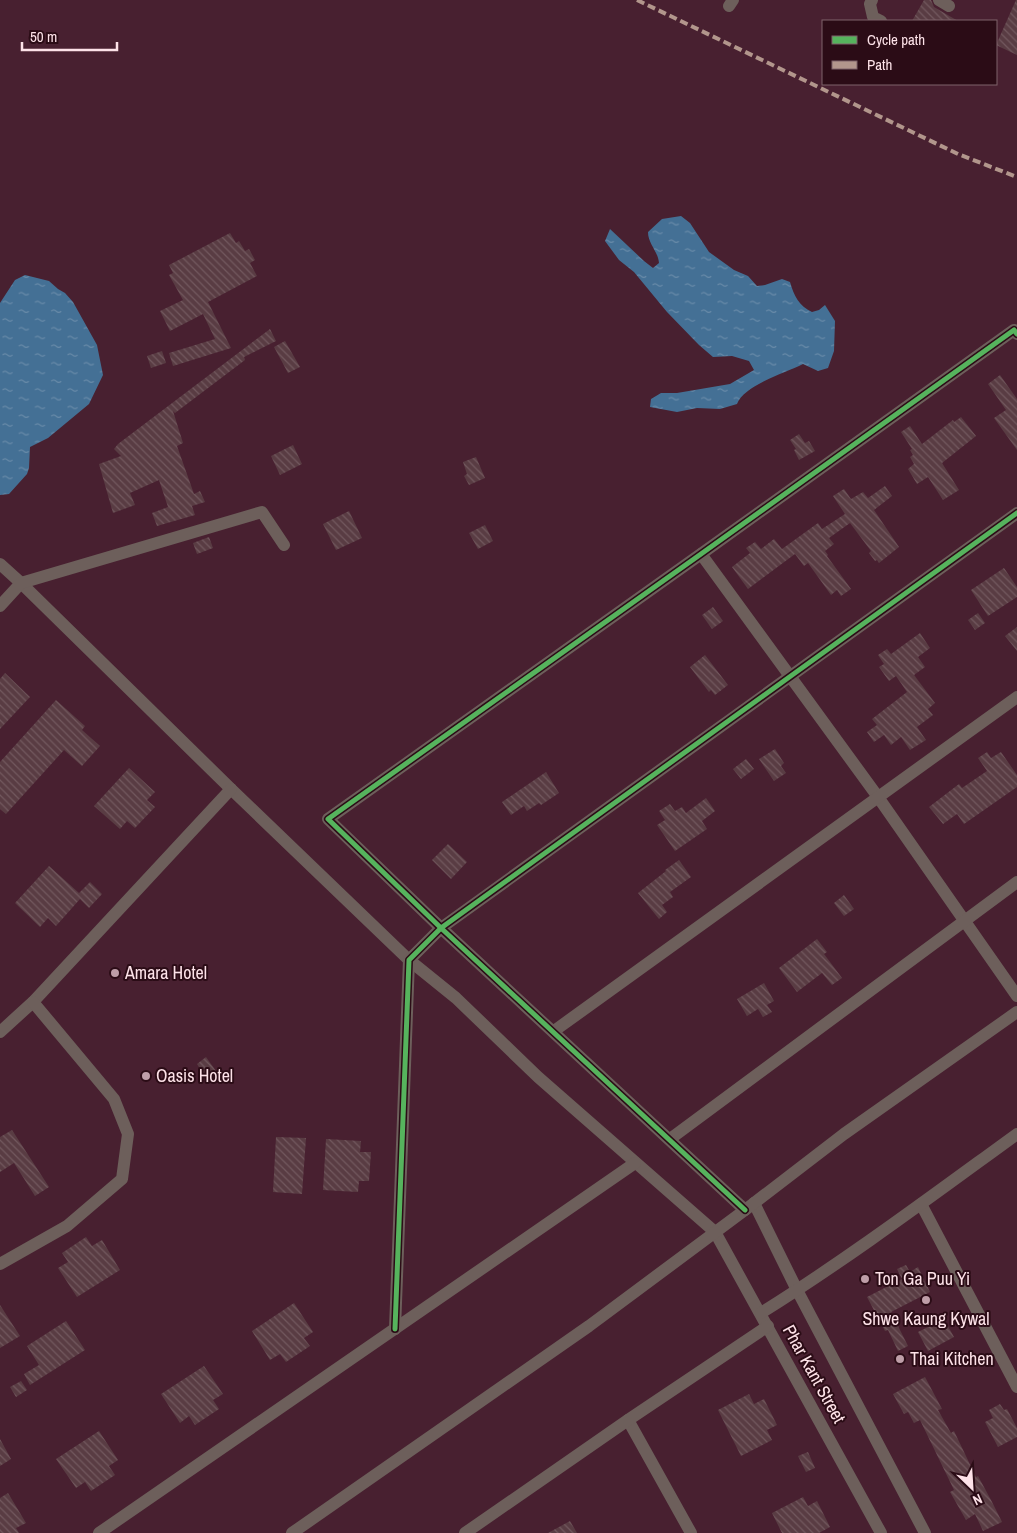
<svg xmlns="http://www.w3.org/2000/svg" width="1017" height="1533" viewBox="0 0 1017 1533" font-family="'Archivo Narrow',sans-serif">
  <style>
    .water { fill: url(#water-ripples) }
    .building { fill: url(#building-back-hatch) }
    .lines { fill: none; stroke-linecap: round; stroke-linejoin: round }
    .minor { stroke: #6d5f5b; stroke-width: 12 }
    .quiet { stroke: #b2968c; stroke-width: 4; stroke-dasharray: 8 4; stroke-linecap: butt }
    .cycleway-casing { stroke: #2b0c16; stroke-width: 8 }
    .cycleway { stroke: #56b35d; stroke-width: 5 }
    .poi-dot { fill: #be9ea8; stroke: #2b0c16; stroke-width: 2 }
    .labels { text-anchor: middle; stroke-width: 4; stroke-linejoin: round; paint-order: stroke }
    .poi-label { font-size: 18px; fill: #fde2e8; stroke: #2b0c16; text-anchor: start }
    .street-label { font-size: 18px; fill: #fde2e8; stroke: #2b0c16 }
  </style>
  <defs>
    <pattern id="water-ripples" width="26" height="14" patternUnits="userSpaceOnUse" patternTransform="scale(1.25)"><rect width="26" height="14" fill="#447095"/><path d="M2 4q2-2 4 0t4 0M15 11q2-2 4 0t4 0" fill="none" stroke="#698ba9"/></pattern>
    <pattern id="building-back-hatch" width="6" height="6" patternUnits="userSpaceOnUse" patternTransform="scale(1.25)"><rect width="6" height="6" fill="#593c43"/><path d="M-1 5l2 2M0 0l6 6M5-1l2 2" fill="none" stroke="#72585e"/></pattern>
  </defs>
  <rect width="100%" height="100%" fill="#482030"/>
  <g class="water">
    <path d="M681,216L690,223L709,252L734,270L748,276L757,286L765,285L782,279L790,282C794,296 799,306 812,312L819,310L825,305L835,321L834,351L828,368L818,371L803,364C785,373 744,385 737,404L720,409L697,408L677,412L650,407L651,399L661,393H677L730,384L754,370L749,361L732,356L713,357L699,345L667,312L634,272L619,260L605,241L610,229L644,261L653,268L659,263C658,251 648,244 648,232L662,219Z"/>
    <path d="M25,275L49,281L58,289L65,293L73,302L97,345L103,375L89,404L48,438L30,447L29,468L27,474L9,494L0,495V303L15,280Z"/>
  </g>
  <g class="building">
    <path d="M924,0H931L934,7L958,21H912Z"/>
    <path d="M1016,0H1017V55L996,45Z"/>
    <path d="M230,233L236,243L239,241L245,251L249,249L255,260L250,263L257,276L208,302L231,348L173,366L169,353L215,339L203,314L170,331L160,311L183,300L169,275L173,273L169,265Z"/>
    <path d="M270,329L276,341L244,357L245,360L175,413L173,411L183,443L177,446L194,494L200,491L205,502L192,506L195,515L157,526L152,513L168,507L159,480L130,493L135,505L113,513L99,464L121,456L114,449L118,444Z"/>
    <path d="M285,341L300,367L288,373L274,347Z"/>
    <path d="M162,351L166,363L151,368L147,356Z"/>
    <path d="M1000,375L1017,399V450L994,418L1006,410L988,384Z"/>
    <path d="M961,417L976,436L942,463L959,490L943,500L928,477L917,484L908,469L914,464L910,457L913,455L910,450L912,449L901,432L910,426L922,444L953,420L954,422Z"/>
    <path d="M799,434L805,443L809,441L815,451L799,460L794,450L796,449L790,440Z"/>
    <path d="M293,445L302,464L280,475L271,456Z"/>
    <path d="M476,457L485,478L469,485L464,476L467,474L463,462Z"/>
    <path d="M885,486L892,496L874,510L899,547L879,563L877,560L875,561L869,553L871,551L850,523L829,538L834,544L825,551L828,555L827,556L851,589L841,596L837,590L831,595L808,563L804,566L795,554L748,589L732,567L750,553L746,548L755,542L761,549L774,539L782,549L818,523L822,529L845,514L833,496L844,489L851,499L863,492L868,498Z"/>
    <path d="M349,511L362,538L336,550L323,524Z"/>
    <path d="M485,525L493,541L478,549L469,533Z"/>
    <path d="M209,537L213,548L197,554L193,543Z"/>
    <path d="M1004,568L1017,587V597L988,616L971,590Z"/>
    <path d="M713,607L723,621L712,629L702,615Z"/>
    <path d="M978,613L985,623L975,630L968,620Z"/>
    <path d="M1017,627V651L1005,636Z"/>
    <path d="M920,633L930,648L918,657L925,667L914,675L935,703L928,709L933,715L917,727L926,740L910,750L901,737L891,745L884,735L874,742L867,732L877,725L872,719L907,692L896,676L889,681L879,667L884,664L878,655L887,649L891,654Z"/>
    <path d="M705,655L728,685L715,695L711,690L709,692L690,667Z"/>
    <path d="M5,673L30,697L0,729V679Z"/>
    <path d="M56,700L85,726L82,730L100,746L82,766L64,750L6,814L0,809V762Z"/>
    <path d="M775,749L784,763L781,766L786,773L774,781L759,759Z"/>
    <path d="M987,752L991,758L1001,752L1017,775V787L964,824L957,814L943,824L929,807L959,784L962,788L987,771L978,758Z"/>
    <path d="M746,759L754,769L741,779L733,769Z"/>
    <path d="M129,768L155,792L147,800L155,807L135,828L127,821L120,829L94,806Z"/>
    <path d="M546,772L559,793L541,805L539,803L527,811L524,806L511,815L502,802Z"/>
    <path d="M706,798L715,811L702,821L707,829L675,851L657,825L665,820L659,811L670,804L675,811L682,807L686,813Z"/>
    <path d="M448,844L467,862L451,879L432,860Z"/>
    <path d="M679,860L691,877L670,892L673,897L662,905L667,912L659,919L638,893L666,871L665,870Z"/>
    <path d="M49,866L79,893L90,882L102,894L89,908L80,899L56,926L48,918L40,927L15,903Z"/>
    <path d="M844,895L854,909L844,916L834,903Z"/>
    <path d="M817,939L827,952L824,954L842,978L832,985L822,973L797,992L779,968Z"/>
    <path d="M764,983L774,1001L767,1005L772,1012L763,1017L758,1009L747,1016L737,999Z"/>
    <path d="M206,1057L216,1071L206,1078L197,1064Z"/>
    <path d="M12,1130L49,1187L35,1196L14,1163L0,1172V1137Z"/>
    <path d="M276,1137L306,1138L302,1194L273,1192Z"/>
    <path d="M326,1139L361,1141L360,1152H371L369,1181H359L358,1192L323,1190Z"/>
    <path d="M86,1237L92,1246L102,1240L120,1270L77,1297L58,1268L68,1262L62,1253Z"/>
    <path d="M906,1265L910,1272L918,1267L930,1292L891,1312L908,1346L898,1351L888,1330L885,1331L867,1297L902,1279L897,1269Z"/>
    <path d="M294,1303L313,1332L304,1338L310,1346L286,1362L280,1354L270,1360L252,1331Z"/>
    <path d="M0,1305L20,1336L0,1348Z"/>
    <path d="M944,1319L954,1337L928,1351L918,1332Z"/>
    <path d="M66,1321L85,1350L30,1385L24,1374L39,1365L27,1346Z"/>
    <path d="M204,1366L223,1394L213,1400L219,1409L195,1425L189,1416L180,1423L161,1394Z"/>
    <path d="M925,1377L942,1409L938,1410L951,1433L954,1431L976,1477L978,1476L991,1500L1002,1522L983,1531L975,1514L966,1520L950,1492L954,1490L920,1420L914,1423L908,1412L904,1414L893,1394Z"/>
    <path d="M21,1381L27,1390L16,1397L10,1387Z"/>
    <path d="M749,1394L754,1404L764,1399L777,1425L767,1430L772,1440L741,1456L718,1410Z"/>
    <path d="M1000,1404L1004,1410L1007,1409L1017,1428V1437L998,1447L985,1422L993,1418L989,1410Z"/>
    <path d="M99,1431L118,1460L109,1466L115,1475L91,1491L85,1482L76,1488L56,1459Z"/>
    <path d="M0,1439L11,1459L0,1466Z"/>
    <path d="M808,1452L815,1468L806,1472L798,1456Z"/>
    <path d="M8,1493L26,1523L16,1528L19,1533H0V1498Z"/>
    <path d="M803,1497L808,1506L817,1501L830,1527L819,1533H782L772,1513Z"/>
    <path d="M570,1521L577,1533H548Z"/>
  </g>
  <g class="lines">
    <g class="minor">
      <path d="M872,0L870,4L873,17L881,21"/>
      <path d="M939,0L949,6"/>
      <path d="M729,6L733,0"/>
      <path d="M701,554L878,797L1017,996"/>
      <path d="M0,564L21,583L231,789L409,960L456,998L538,1077L715,1232L881,1533"/>
      <path d="M0,606L21,583L262,512L284,545"/>
      <path d="M554,1031L1017,697"/>
      <path d="M0,1032L33,1002L231,789"/>
      <path d="M670,1139L1017,882"/>
      <path d="M754,1203L797,1290L925,1533"/>
      <path d="M921,1204L1017,1387"/>
      <path d="M745,1210L441,928L328,819L701,554L1014,330L1017,334"/>
      <path d="M0,1264L67,1226L122,1179L128,1134L114,1099L33,1002"/>
      <path d="M761,1313C849,1258 933,1195 1017,1134"/>
      <path d="M395,1329L409,960L441,928L1017,513"/>
      <path d="M628,1420L691,1533"/>
      <path d="M99,1533L635,1163"/>
      <path d="M292,1533L589,1326L745,1210L844,1134L1017,1012"/>
      <path d="M465,1533L628,1420L768,1326"/>
    </g>
    <path class="quiet" d="M637,0L958,154L1017,177"/>
    <defs>
      <g id="cycleway">
        <path d="M745,1210L441,928L328,819L701,554L1014,330L1017,334"/>
        <path d="M395,1329L409,960L441,928L1017,513"/>
      </g>
    </defs>
    <use href="#cycleway" class="cycleway-casing"/>
    <use href="#cycleway" class="cycleway"/>
  </g>
  <g class="poi-dot">
    <circle cx="115" cy="973" r="5"/>
    <circle cx="146" cy="1076" r="5"/>
    <circle cx="865" cy="1279" r="5"/>
    <circle cx="926" cy="1300" r="5"/>
    <circle cx="900" cy="1359" r="5"/>
  </g>
  <g class="labels">
    <g class="poi-label">
      <text x="125" y="979">Amara Hotel</text>
      <text x="156" y="1082">Oasis Hotel</text>
      <text x="875" y="1285">Ton Ga Puu Yi</text>
      <text x="926" y="1325" text-anchor="middle">Shwe Kaung Kywal</text>
      <text x="910" y="1365">Thai Kitchen</text>
    </g>
    <g class="street-label">
      <text transform="translate(814 1374) rotate(61)" y="6">Phar Kant Street</text>
    </g>
  </g>
  <rect x="822" y="20" width="175" height="65" fill="#2b0c16" stroke="#7f626a"/>
  <rect x="832" y="36" width="25" height="8" fill="#56b35d" stroke="#7f626a"/>
  <text x="867" y="45" font-size="15" fill="#fde2e8">Cycle path</text>
  <rect x="832" y="61" width="25" height="8" fill="#b2968c" stroke="#7f626a"/>
  <text x="867" y="70" font-size="15" fill="#fde2e8">Path</text>
  <g transform="translate(972 1488) rotate(155)" stroke="#2b0c16" stroke-width="4" paint-order="stroke">
  <path d="M0-4L9 19L0 12L-9 19Z" fill="#fde2e8"/>
  <text y="-8" font-size="14" font-weight="bold" text-anchor="middle" fill="#fde2e8">N</text>
  </g>
  <path d="M22 42v8h95v-8" fill="none" stroke="#fde2e8" stroke-width="2.5"/>
  <text x="30" y="42" font-size="15" fill="#fde2e8" stroke="#2b0c16" stroke-width="4" paint-order="stroke">50 m</text>
</svg>
